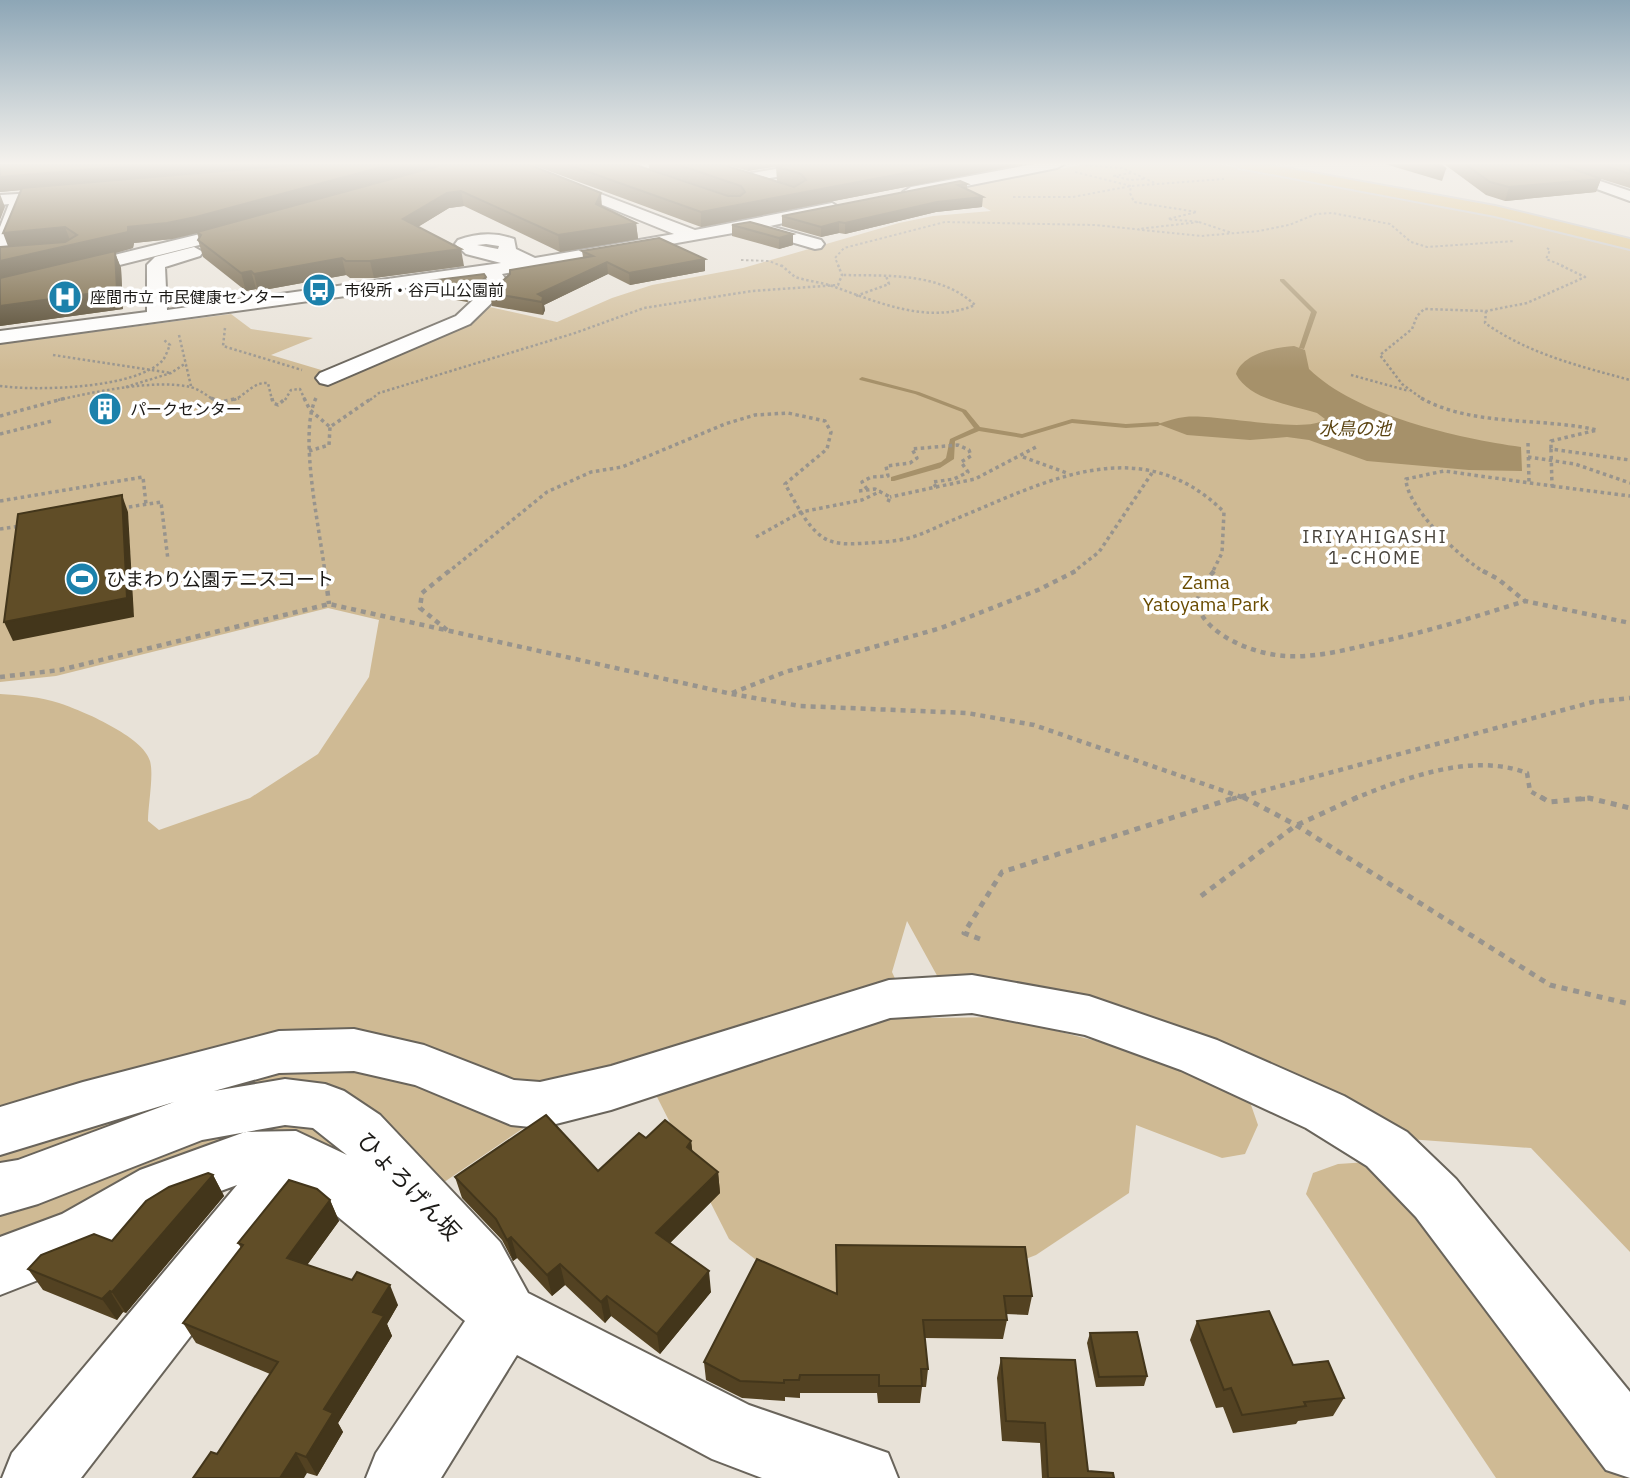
<svg xmlns="http://www.w3.org/2000/svg" width="1630" height="1478" viewBox="0 0 1630 1478" font-family="'IBM Plex Sans','Noto Sans JP',sans-serif">
  <style>
    .green { fill: #cfba94 }
    .water { fill: #a6916a }
    .lines { fill: none; stroke-linecap: round; stroke-linejoin: round }
    .stream { fill: #a6916a; fill-rule: evenodd }
    .minor-casing { stroke: #69645b; stroke-width: 4 }
    .major-casing { stroke: #c4c3c3; stroke-width: 4 }
    .path-far4 { stroke: #98948d; stroke-width: 2; stroke-dasharray: 2.5 2.5; stroke-linecap: butt }
    .path-far3 { stroke: #98948d; stroke-width: 2.5; stroke-dasharray: 2.5 2.5; stroke-linecap: butt }
    .path-far2 { stroke: #98948d; stroke-width: 3.5; stroke-dasharray: 3.5 3.5; stroke-linecap: butt }
    .path-far1 { stroke: #98948d; stroke-width: 4.5; stroke-dasharray: 5 5; stroke-linecap: butt }
    .path { stroke: #98948d; stroke-width: 5; stroke-dasharray: 6 6; stroke-linecap: butt }
    .minor { fill: #fff; fill-rule: evenodd }
    .major { fill: #d9bc7e; fill-rule: evenodd }
    .wall { fill: #534222 }
    .shaded-wall { fill: #43361b }
    .building { fill: #604d27; stroke: #43361b; stroke-width: 2 }
    .labels { text-anchor: middle; stroke-width: 7; stroke-linejoin: round; paint-order: stroke }
    .far-poi-label { font-size: 16px; fill: #1c1a17; stroke: #fff; text-anchor: start }
    .far-water-label { font-size: 18px; font-style: italic; fill: #5b4412; stroke: #fff }
    .far-neighbourhood-label { font-size: 18px; letter-spacing: 2px; fill: #4a453d; stroke: #fff }
    .poi-label { font-size: 19px; fill: #1c1a17; stroke: #fff; text-anchor: start }
    .park-label { font-size: 19px; fill: #694b00; stroke: #fff }
    .near-street-label { font-size: 23px; fill: #1c1a17; stroke: #fff }
  </style>
  <rect width="100%" height="100%" fill="#e8e2d8"/>
  <g class="green">
    <path d="M1086,164H1218L1465,209L1630,248V1252L1531,1148L1395,1138L940,981L907,921L892,972L909,1009L932,1018L1001,1017L1152,1055L1250,1102L1258,1125L1245,1154L1222,1158L1136,1125L1129,1193L1036,1255L900,1307L800,1294L729,1239L655,1093L528,1125L406,1208L350,1159L305,1134L238,1137L0,1242V694C19,695 41,697 59,703C81,710 144,737 150,761C154,775 148,805 148,821L159,830L250,798L318,754L369,677L379,620L328,608L56,676L0,682V344L231,314L251,329L313,338L271,355L338,375L481,305L557,322L612,298L652,285L743,268L899,223L933,216L991,211L952,190Z"/>
    <path d="M1368,1162L1396,1172L1629,1478H1496L1306,1194L1313,1173L1338,1164Z"/>
  </g>
  <path class="water" d="M1294,346L1305,350L1309,369C1356,415 1457,438 1521,447L1522,471L1469,470L1367,461L1309,440L1287,437L1250,440L1187,435L1158,424C1167,421 1176,418 1185,417C1214,413 1308,435 1325,419L1317,413C1292,405 1249,400 1236,374C1242,354 1275,347 1294,346Z"/>
  <g class="lines">
    <g class="stream">
      <path d="M1280,279H1284L1317,312L1304,349L1299,348L1311,312L1280,281Z"/>
      <path d="M862,377L919,392L966,410L980,427L1022,434L1072,419L1126,424L1158,422L1161,424L1158,426L1126,428L1072,423L1022,438L979,431L955,441L954,459L940,468L894,481H891V477L941,462L946,458L950,439L974,428L962,412L915,394L860,380L859,379Z"/>
    </g>
    <defs>
      <g id="minor">
        <path d="M502,164H522L695,230L832,203L840,208L838,211L770,226L821,240L824,244L821,248L815,249L750,230L502,274L510,285L470,324L328,385L320,383L316,378L320,373L456,316L490,284L485,277L0,343V331L147,312V265L155,257L194,247L203,252L200,256L165,267L167,310L501,263L466,254L455,244L458,240C477,233 495,232 514,239L516,249L535,258L674,234ZM486,244L499,246L498,249L477,245Z"/>
        <path d="M805,164H838L831,168L746,182L739,178L746,174Z"/>
        <path d="M1034,164H1064L1057,168L911,197L903,192L911,187Z"/>
        <path d="M1528,164H1549L1630,191V201Z"/>
        <path d="M18,194L24,196L26,202L9,248L0,253V227L9,204L0,205V195Z"/>
        <path d="M249,222L257,227L255,231L0,295V283Z"/>
        <path d="M972,975L1089,996L1217,1040L1344,1096L1407,1132L1456,1179L1630,1392V1478L1606,1470L1416,1217L1367,1166L1306,1128L1181,1070L1085,1035L972,1013L890,1018L611,1110L540,1128L511,1125L415,1085L354,1071L279,1073L214,1091L285,1079L325,1084L344,1091L380,1115L500,1242L528,1293L749,1405L888,1453L898,1478H762L712,1459L517,1355L441,1478H366L376,1453L465,1321L304,1189L81,1478H2L12,1453L237,1185L180,1206L102,1255L0,1295V1237L62,1214L140,1170L245,1132L296,1131L347,1155L313,1128L285,1125L202,1140L38,1204L0,1215V1163L18,1160L174,1102L0,1155V1107L83,1082L279,1031L354,1029L424,1045L514,1080L540,1082L611,1066L889,980Z"/>
      </g>
      <path id="major" d="M1232,164H1263L1495,206L1630,239V249L1495,216L1239,168Z"/>
    </defs>
    <use href="#minor" class="minor-casing"/>
    <use href="#major" class="major-casing"/>
    <g class="path-far4">
      <path d="M1080,165L1122,168L1155,183"/>
      <path d="M1075,172L1131,186L1130,193L1134,202L1197,212L1168,219L1199,222L1138,229"/>
      <path d="M1131,173L1114,176L1130,180L1145,179"/>
      <path d="M1013,197H1073L1131,186L1224,179"/>
      <path d="M1199,222L1232,233"/>
      <path d="M1547,248L1550,250L1546,259L1566,267"/>
      <path d="M741,260L769,261L784,267"/>
      <path d="M839,267L835,258L844,248L945,222L1095,225L1201,236L1259,231L1289,225L1316,214L1332,213L1390,224L1411,242L1427,247L1515,241"/>
    </g>
    <g class="path-far3">
      <path d="M781,265L795,277C807,281 820,282 832,286C878,302 927,325 975,305C940,272 888,276 842,275"/>
      <path d="M856,296L889,284L886,276"/>
      <path d="M1486,311L1485,323C1529,354 1579,366 1630,380"/>
      <path d="M225,328L223,346L302,370"/>
      <path d="M179,335L191,386"/>
      <path d="M53,355L171,373"/>
      <path d="M1351,375L1409,391"/>
      <path d="M0,386C37,391 136,389 163,360C166,356 168,349 170,345L164,340"/>
      <path d="M126,387L171,373L186,363"/>
      <path d="M58,400C93,392 156,379 190,387C199,389 206,395 214,400"/>
      <path d="M234,400C247,394 253,382 268,383L272,400"/>
      <path d="M285,400L291,390L300,389L305,400"/>
      <path d="M370,400L379,393L575,333L644,308L752,291L838,285L842,275L838,265"/>
      <path d="M1424,400L1402,384L1380,355L1412,329L1417,316L1424,309L1486,311L1527,303L1585,277L1560,265"/>
    </g>
    <g class="path-far2">
      <path d="M211,398L221,402L239,398"/>
      <path d="M272,398L273,403L278,405L286,398"/>
      <path d="M304,398L310,410L330,427L372,398"/>
      <path d="M316,398C298,434 320,530 325,573"/>
      <path d="M1421,398C1473,427 1540,417 1597,430L1551,441V449"/>
      <path d="M0,416L66,398"/>
      <path d="M0,434L52,421"/>
      <path d="M1528,443L1529,482"/>
      <path d="M309,451L329,445L330,427"/>
      <path d="M1023,457L1067,473"/>
      <path d="M1528,457L1575,464L1630,483"/>
      <path d="M1552,486L1630,496"/>
      <path d="M936,487L975,479L1038,446"/>
      <path d="M867,489L862,482L871,477L888,476L886,466L910,463L917,458L912,449L958,445L969,450L971,456L961,462L968,472L954,479L933,482L936,487L890,497"/>
      <path d="M859,491L875,489L890,497L888,502"/>
      <path d="M0,501L143,477L146,504"/>
      <path d="M122,508L161,502L168,560"/>
      <path d="M0,529L20,526"/>
      <path d="M756,537L801,512L862,500L881,491"/>
      <path d="M447,573L547,492L591,472L622,467L725,424L755,415L788,413L825,421L831,432L827,449L785,484C795,501 805,524 821,536C834,546 852,544 867,543C879,542 892,542 904,539C921,536 938,526 953,520C1044,483 1139,428 1224,512L1222,553L1212,573"/>
      <path d="M1072,573L1099,552L1152,473"/>
      <path d="M1486,573C1462,560 1406,507 1406,479L1444,471L1552,486L1551,449L1630,460"/>
    </g>
    <g class="path-far1">
      <path d="M325,571L329,604"/>
      <path d="M1214,571C1200,588 1190,603 1207,622C1225,642 1258,654 1285,656C1315,658 1346,650 1375,643C1426,632 1475,617 1525,601"/>
      <path d="M1483,571L1498,579L1525,601L1630,623"/>
      <path d="M447,630L420,608L422,593L449,571"/>
      <path d="M0,677L60,670L329,604L732,694L800,706L967,713L1034,725L1247,799"/>
      <path d="M732,693L785,672L941,628L1038,590L1076,571"/>
      <path d="M1232,799L1593,702L1630,698"/>
      <path d="M1353,799C1406,778 1471,752 1527,773L1530,791L1544,799"/>
      <path d="M1580,799H1593"/>
    </g>
    <g class="path">
      <path d="M1243,797L1296,825L1550,985L1630,1004"/>
      <path d="M1541,797L1549,802L1589,798L1630,808"/>
      <path d="M1201,896L1295,826L1358,797"/>
      <path d="M980,939L964,933L1002,872L1237,797"/>
    </g>
    <use href="#minor" class="minor"/>
    <use href="#major" class="major"/>
  </g>
  <g class="wall">
    <path d="M0,164H528L602,207L636,223L638,239L560,252L464,206L449,208L418,227L464,266L374,278H350L346,275L258,291L256,289L246,291L203,257L198,240L199,239L197,233L172,239L134,243L133,248L115,253L121,268L123,309L0,326V247H8L21,190L0,192Z"/>
    <path d="M530,164H633L730,196L649,169V164H721L794,186L777,181L776,167L790,164H1023L701,227Z"/>
    <path d="M724,164H790L748,171Z"/>
    <path d="M1385,164H1440L1446,169L1442,181Z"/>
    <path d="M1444,164H1630V188L1601,179L1596,192L1505,201L1486,195Z"/>
    <path d="M967,184V189L982,207L936,212L845,234L839,233L821,237L782,226V216Z"/>
    <path d="M732,225L793,234V245L779,249L732,236Z"/>
    <path d="M582,251L705,259V271L630,285L608,274L544,305L545,310L543,315L492,306L490,293L583,257Z"/>
    <path d="M429,281L487,284L467,302L440,297L438,290L440,289L430,287Z"/>
    <path d="M646,1138L691,1141L692,1151L718,1172L720,1193L670,1243L711,1292L660,1354L611,1316L605,1323L565,1285L552,1296L517,1258L513,1261L502,1240L462,1198L455,1177L598,1171Z"/>
    <path d="M213,1175L224,1196L126,1313L123,1312L117,1320L43,1290L28,1269L112,1241Z"/>
    <path d="M330,1200L339,1221L307,1265L398,1305L387,1324L392,1336L338,1423L343,1432L317,1476L307,1473L217,1454L270,1374L196,1343L183,1323L241,1248L238,1243Z"/>
    <path d="M836,1245L1032,1296L1028,1315L1006,1314L1007,1320L1003,1339L925,1338L928,1369L926,1387H922L920,1403H878L877,1393H800V1398L785,1397V1401L742,1398L706,1380L704,1362L836,1294Z"/>
    <path d="M1197,1321L1293,1365L1344,1398L1333,1416L1298,1421L1296,1424L1233,1433L1223,1407L1216,1408L1190,1340Z"/>
    <path d="M1090,1333L1147,1376L1144,1386L1096,1387L1087,1343Z"/>
    <path d="M1001,1358L1088,1471L1114,1478H1042L1040,1443L1002,1441L997,1378Z"/>
  </g>
  <g class="shaded-wall">
    <path d="M155,164H318L0,192V177Z"/>
    <path d="M393,164H447L197,232V233L172,239L134,243L133,248L115,253L121,268L123,309L0,326V261L128,227Z"/>
    <path d="M748,164H790L748,171Z"/>
    <path d="M953,164H1023L701,227V212Z"/>
    <path d="M1601,179L1596,192L1505,201L1509,187Z"/>
    <path d="M461,191L464,206L449,208L406,234L403,219L447,193Z"/>
    <path d="M601,193L602,208L596,204Z"/>
    <path d="M0,194L5,207L0,220Z"/>
    <path d="M983,197L982,207L936,212L845,234V223L937,202Z"/>
    <path d="M839,222V233L821,237V227Z"/>
    <path d="M636,223L638,239L560,252L558,235Z"/>
    <path d="M65,227L71,243L9,249L3,233Z"/>
    <path d="M793,234V245L779,249V238Z"/>
    <path d="M461,249L464,266L374,278L370,261Z"/>
    <path d="M342,258L346,275L258,291L254,274Z"/>
    <path d="M705,259V271L630,285L629,273Z"/>
    <path d="M607,262L608,274L544,305L545,310L543,315L542,302L538,294Z"/>
    <path d="M251,271L256,289L246,291L241,273Z"/>
    <path d="M486,277L487,284L467,302L466,295Z"/>
    <path d="M122,495L128,512L134,617L13,641L4,622Z"/>
    <path d="M691,1141L694,1163L687,1147Z"/>
    <path d="M718,1172L720,1193L659,1254L656,1233Z"/>
    <path d="M213,1175L224,1196L126,1313L112,1292Z"/>
    <path d="M330,1200L339,1221L297,1279L287,1258Z"/>
    <path d="M511,1237L517,1258L513,1261L507,1240Z"/>
    <path d="M560,1264L565,1285L552,1296L547,1275Z"/>
    <path d="M709,1271L711,1292L660,1354L657,1334Z"/>
    <path d="M390,1285L398,1305L387,1324L392,1336L338,1423L343,1432L317,1476L306,1457L324,1409L373,1312Z"/>
    <path d="M110,1291L123,1312L117,1320L102,1299Z"/>
    <path d="M607,1296L611,1316L605,1323L601,1302Z"/>
    <path d="M296,1453L307,1473L304,1478H280Z"/>
  </g>
  <g class="building">
    <path d="M0,164H155L0,177Z"/>
    <path d="M308,164H393L196,217L167,223L128,227V232L0,261V247L65,242L77,235L65,227L3,233L22,188Z"/>
    <path d="M446,164H528L601,193L596,204L636,223L558,235L461,191L447,193L403,219L461,249L370,261H346L342,258L254,274L251,271L241,273L198,240L201,235L197,232Z"/>
    <path d="M566,164H633L728,196H740L745,192L741,186L676,164H721L794,187L806,180L801,174L776,167L790,164H901L907,165L909,164H953L701,212Z"/>
    <path d="M1430,164H1440L1446,169Z"/>
    <path d="M1465,164H1560L1601,179L1509,187L1490,182Z"/>
    <path d="M1600,164H1630V174Z"/>
    <path d="M960,181L967,184L958,185L983,197L937,202L845,223L839,222L821,227L782,216Z"/>
    <path d="M750,222L793,234L779,238L732,225Z"/>
    <path d="M659,238L705,259L629,273L607,262L538,294L543,297L542,302L490,293L510,274V270L593,256L582,251Z"/>
    <path d="M115,251L117,290L0,306V278Z"/>
    <path d="M484,274L486,277L466,295L438,290L446,284L429,281Z"/>
    <path d="M122,495L127,598L4,622L18,514Z"/>
    <path d="M546,1115L598,1171L639,1133L646,1138L665,1120L691,1141L687,1147L718,1172L656,1233L709,1271L657,1334L607,1296L601,1302L560,1264L547,1275L511,1237L507,1240L496,1219L455,1177Z"/>
    <path d="M208,1173L213,1175L112,1292L110,1291L102,1299L28,1269L41,1255L94,1234L112,1241L146,1201L169,1187Z"/>
    <path d="M289,1180L317,1189L330,1200L287,1258L352,1280L357,1272L390,1285L373,1312L384,1316L324,1409L333,1413L306,1457L296,1453L280,1478H193L211,1452L217,1454L278,1362L183,1323L243,1245L238,1243Z"/>
    <path d="M836,1245L1025,1247L1032,1296H1004L1007,1320H923L928,1369H921L922,1386H879V1375H800L799,1380H784V1383L740,1381L704,1362L757,1259L837,1294Z"/>
    <path d="M1269,1311L1293,1365L1328,1361L1344,1398L1304,1402L1306,1406L1242,1415L1231,1388L1224,1390L1197,1321Z"/>
    <path d="M1137,1332L1147,1376L1099,1377L1090,1333Z"/>
    <path d="M1001,1358L1075,1360L1088,1471L1113,1473L1114,1478H1048L1045,1423L1006,1421Z"/>
  </g>
  <linearGradient id="sky" x2="0" y2="1"><stop stop-color="#8da6b6"/><stop offset="0.44" stop-color="#f5f2ed"/><stop offset="1" stop-color="#f5f2ed" stop-opacity="0"/></linearGradient>
  <rect width="1630" height="371" fill="url(#sky)"/>
  <defs>
    <symbol id="bus-disc" viewBox="-11 -11 22 22"><circle r="9.5" fill="#1c81ab" stroke="#fff"/><path d="M-5-6H5V4H4V6H2V4H-2V6H-4V4H-5ZM-3.5-4V0h7V-4ZM-3.5 1.2v1.5H-2V1.2ZM2 1.2v1.5H3.5V1.2Z" fill="#fff"/></symbol>
    <symbol id="hospital-disc" viewBox="-11 -11 22 22"><circle r="9.5" fill="#1c81ab" stroke="#fff"/><path d="M-5-5h3v3.5h4V-5h3V5h-3V1.5h-4V5h-3Z" fill="#fff"/></symbol>
    <symbol id="building-disc" viewBox="-11 -11 22 22"><circle r="9.5" fill="#1c81ab" stroke="#fff"/><path d="M-4-6H4V6H1V3H-1V6H-4ZM-2.5-4.3h1.7v1.8h-1.7ZM.8-4.3h1.7v1.8H.8ZM-2.5-1h1.7V.8h-1.7ZM.8-1h1.7V.8H.8Z" fill="#fff"/></symbol>
    <symbol id="stadium-disc" viewBox="-11 -11 22 22"><circle r="9.5" fill="#1c81ab" stroke="#fff"/><path d="M0-5a6.5 5 0 1 0 0 10a6.5 5 0 1 0 0-10ZM-3.5-1.8h7v3.6h-7Z" fill="#fff"/></symbol>
  </defs>
  <g fill-rule="evenodd">
    <use href="#bus-disc" x="300" y="271" width="38" height="38"/>
    <use href="#hospital-disc" x="46" y="278" width="38" height="38"/>
    <use href="#building-disc" x="86" y="390" width="38" height="38"/>
    <use href="#stadium-disc" x="63" y="560" width="38" height="38"/>
  </g>
  <g class="labels">
    <g class="far-poi-label">
      <text x="344" y="296">市役所・谷戸山公園前</text>
      <text x="90" y="303">座間市立 市民健康センター</text>
      <text x="130" y="415">パークセンター</text>
    </g>
    <g class="far-water-label">
      <text x="1355" y="435">水鳥の池</text>
    </g>
    <g class="far-neighbourhood-label">
      <text x="1375" y="543">IRIYAHIGASHI<tspan x="1375" dy="21">1-CHOME</tspan></text>
    </g>
    <g class="poi-label">
      <text x="106" y="586">ひまわり公園テニスコート</text>
    </g>
    <g class="park-label">
      <text x="1206" y="589">Zama<tspan x="1206" dy="22">Yatoyama Park</tspan></text>
    </g>
    <g class="near-street-label">
      <text transform="translate(409 1186) rotate(47)" y="8">ひょろげん坂</text>
    </g>
  </g>
</svg>
